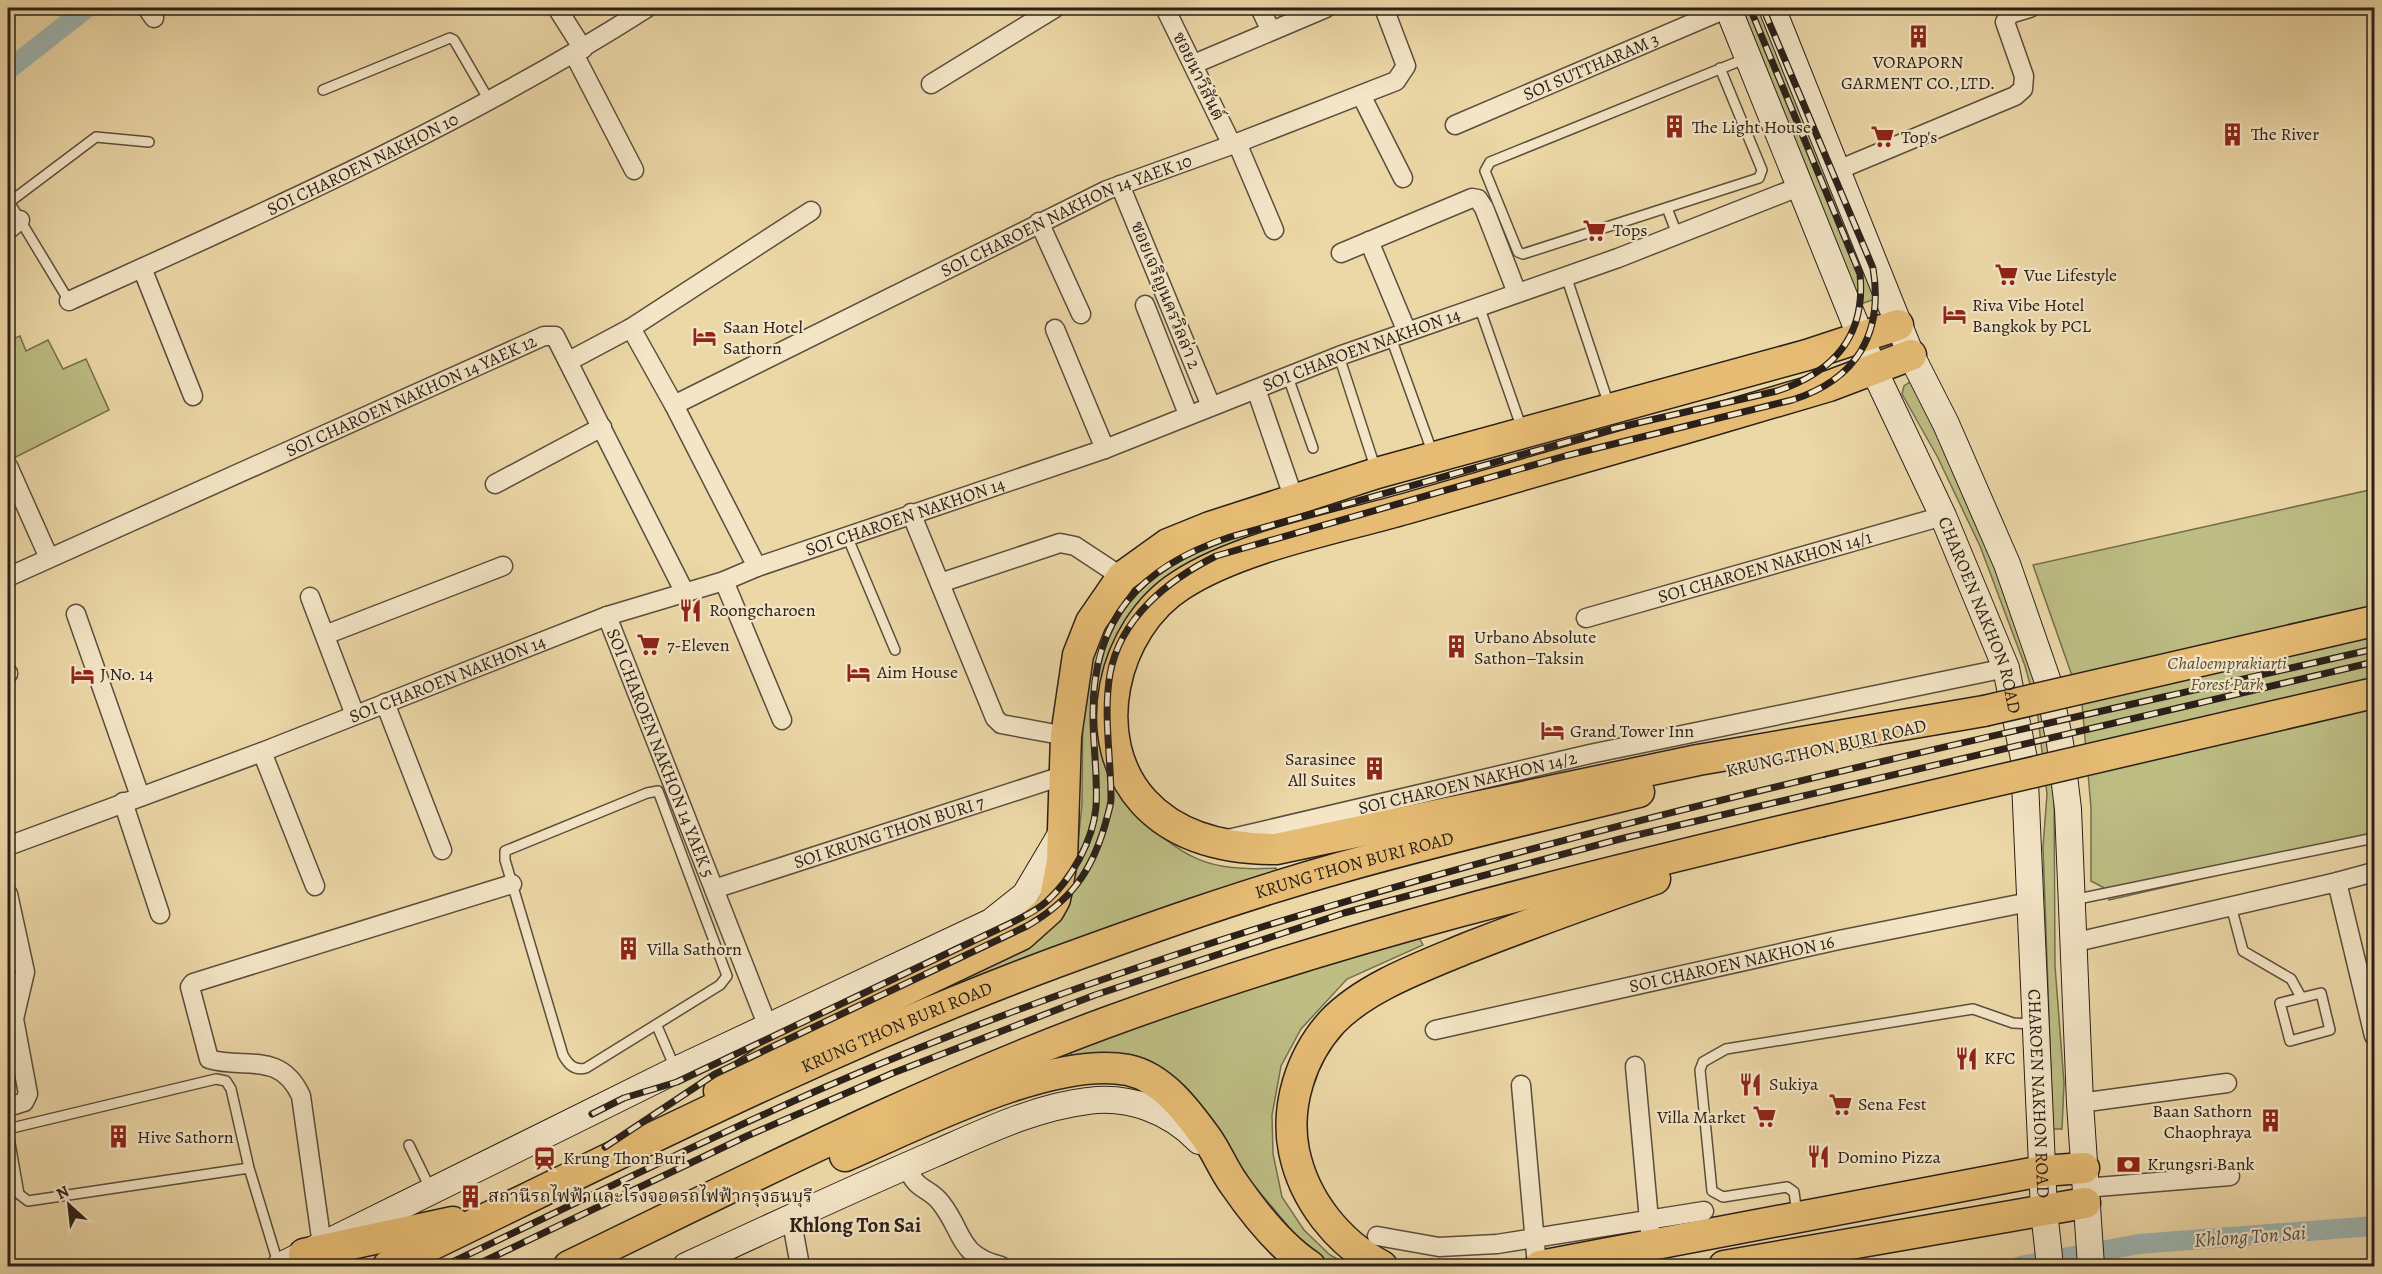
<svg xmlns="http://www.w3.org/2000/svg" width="2382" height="1274" viewBox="0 0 2382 1274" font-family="Alegreya,'Noto Serif Thai',serif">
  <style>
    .green { fill: #bdbd84; stroke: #746e4e; stroke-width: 1.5 }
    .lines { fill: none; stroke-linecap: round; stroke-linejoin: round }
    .canal { stroke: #9eb7b3; stroke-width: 20 }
    .service-casing { stroke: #5a4e3c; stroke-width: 12 }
    .minor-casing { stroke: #5a4e3c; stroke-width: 21 }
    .secondary-casing { stroke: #2a2019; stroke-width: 28 }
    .primary-casing { stroke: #2a2019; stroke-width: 33 }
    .service { stroke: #f3e5c6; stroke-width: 9 }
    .minor { stroke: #f3e5c6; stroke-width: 18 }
    .secondary { stroke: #f3e5c6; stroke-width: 26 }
    .primary { stroke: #e6bc74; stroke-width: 30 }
    .rail-casing { stroke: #2a2019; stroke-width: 7 }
    .rail { stroke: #f3e5c6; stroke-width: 4.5; stroke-dasharray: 14; stroke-linecap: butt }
    .primary-bridge-casing { stroke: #2a2019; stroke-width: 33; stroke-linecap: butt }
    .primary-bridge { stroke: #e6bc74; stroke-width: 30 }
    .labels { text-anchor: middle; stroke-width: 4.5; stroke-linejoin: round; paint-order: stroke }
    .poi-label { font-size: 18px; fill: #2a2019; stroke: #f3e5c6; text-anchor: start }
    .street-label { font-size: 18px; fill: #2a2019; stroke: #f3e5c6 }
    .park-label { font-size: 18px; font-style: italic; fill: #564f39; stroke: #f3e5c6 }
    .water-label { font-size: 20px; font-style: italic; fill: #4d4d47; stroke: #f3e5c6 }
    .quarter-label { font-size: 21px; font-weight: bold; fill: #2a2019; stroke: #f3e5c6 }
  </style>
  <rect width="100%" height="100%" fill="#ecd7a7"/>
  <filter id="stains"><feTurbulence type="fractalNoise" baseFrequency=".00333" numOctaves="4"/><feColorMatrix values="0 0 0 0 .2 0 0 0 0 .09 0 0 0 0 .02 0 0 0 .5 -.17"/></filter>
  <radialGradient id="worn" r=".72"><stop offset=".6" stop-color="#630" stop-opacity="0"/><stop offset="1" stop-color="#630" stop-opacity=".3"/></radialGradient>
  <g class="green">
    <path d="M1735,8H1768L1882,297L1857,305Z"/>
    <path d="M20,336L26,351L48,340L63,369L86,359L109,410L8,461V341Z"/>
    <path d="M1910,382L1918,388L1992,558L2039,685L2054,783L2055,966L2064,1083L2062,1129H2053L2043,847L2047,794L2037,709L2025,666L1980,546L1937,456L1902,394L1904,386Z"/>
    <path d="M2374,489V839L2109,900L2108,890L2091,881V808L2082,704L2033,565Z"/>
    <path d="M1275,521L1281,528L1213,560L1120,655L1135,812C1184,859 1207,872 1276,868L1278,874L916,1007H897L1061,913L1072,896L1082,805L1083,695L1099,628L1125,592L1177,548Z"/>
    <path d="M1417,934L1423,945L1347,979L1301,1029L1281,1066L1272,1115L1273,1154L1282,1197L1304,1230L1330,1255L1350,1266H1332L1309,1251L1189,1108L1076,1065L1071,1056L1072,1048Z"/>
  </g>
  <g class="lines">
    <g class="canal">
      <path d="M8,70L87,8"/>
      <path d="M2020,1266L2139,1244L2374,1226"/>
    </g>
    <defs>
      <g id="service">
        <path d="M1720,68L1762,170L1759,178L1523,254L1518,252L1485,171L1490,162L1747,58"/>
        <path d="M323,90L450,38L454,40L490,102"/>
        <path d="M1667,208L1677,234"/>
        <path d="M1566,276L1609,405"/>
        <path d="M69,301L11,205V201L96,137L149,142"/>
        <path d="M1479,306L1522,429"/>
        <path d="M1391,338L1433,454"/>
        <path d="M1339,356L1376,470"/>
        <path d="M1288,377L1313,448"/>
        <path d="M847,536L895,650"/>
        <path d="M658,791L727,976L720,985L586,1068C574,1071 568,1064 563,1055L505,860V851L647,793Z"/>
        <path d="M2073,900L2374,838"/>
        <path d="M2231,906L2243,951L2291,979L2301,997"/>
        <path d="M2321,993L2330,1030L2290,1041L2280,1003Z"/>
        <path d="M657,1026L675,1068"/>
        <path d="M409,1145L430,1188"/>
        <path d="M249,1168L28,1201L19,1194L8,1132L12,1128L216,1079L226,1081L231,1089L249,1168L278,1263"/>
        <path d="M1797,1214L1794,1192L1787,1187L1723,1197L1712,1191L1700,1070L1703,1062L1726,1049L1973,1009L2013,1023L2034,1024"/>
      </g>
      <g id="minor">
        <path d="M147,8L154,18"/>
        <path d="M557,8L583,49"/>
        <path d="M1165,8L1232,145"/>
        <path d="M1260,8L1271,31"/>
        <path d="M574,54L634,170"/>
        <path d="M1194,64L1326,8"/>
        <path d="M931,84L1055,8"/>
        <path d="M1361,95L1403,178"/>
        <path id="s1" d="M1455,125L1728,8"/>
        <path d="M1237,143L1274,230"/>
        <path d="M1838,170L2015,96L2023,89L2024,76L2005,22L2010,14L2030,8"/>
        <path d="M1120,185L1211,406"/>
        <path d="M1039,222L1081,314"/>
        <path d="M8,230L20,220"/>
        <path d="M1369,241L1407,332"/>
        <path d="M1341,253L1472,198L1478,199L1484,208L1517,293"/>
        <path d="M142,268L193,396"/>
        <path id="s2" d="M69,301C267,211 464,125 647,8"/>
        <path d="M1145,305L1188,414"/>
        <path d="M631,328L674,405"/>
        <path d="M1055,329L1105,449"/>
        <path d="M569,361L631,328L811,211"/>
        <path d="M1256,389L1294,499"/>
        <path d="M8,466L49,558"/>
        <path d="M495,484L602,427"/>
        <path d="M911,513L995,718L1001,724L1066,736"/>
        <path id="s3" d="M757,567L674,405L1107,190L1237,143L1396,81L1406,66L1384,8"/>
        <path id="s4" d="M8,577L544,336H555L685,593"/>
        <path d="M724,581L782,720"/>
        <path d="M940,583L1060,543L1075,546L1122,577"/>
        <path d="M310,597L355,715"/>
        <path d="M76,614L140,796"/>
        <path id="s5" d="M607,616L768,1027"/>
        <path id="s6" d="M1586,618L1943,516"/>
        <path d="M325,635L503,566"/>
        <path d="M8,674V673"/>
        <path d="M385,703L442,850"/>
        <path d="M262,752L315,886"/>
        <path d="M123,802L160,914"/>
        <path id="s7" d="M1228,839L1590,754L2006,668"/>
        <path id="s8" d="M8,846L262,752L607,616L724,581L757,567L1105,449L1339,356L1618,258L1801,186"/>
        <path d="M2337,882L2374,872"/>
        <path id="s9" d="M714,889L1065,775"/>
        <path d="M8,894L25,972L14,1019L28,1094L24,1102L8,1107"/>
        <path d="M2072,943L2337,882L2374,1036"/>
        <path id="s10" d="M1435,1030L1839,940L2029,902"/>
        <path d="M1635,1066L1650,1231"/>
        <path d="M1521,1085L1537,1266"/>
        <path d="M2080,1103L2227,1083"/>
        <path d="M907,1166C916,1192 928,1186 941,1203C964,1232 957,1255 1001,1266"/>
        <path d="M2085,1188L2230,1176"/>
        <path d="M791,1217L800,1266"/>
        <path d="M1377,1236L1439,1247L1497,1244L1704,1211"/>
        <path d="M322,1245L301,1096C280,1050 244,1070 209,1059L190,987L193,983L512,884"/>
      </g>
      <g id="secondary">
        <path id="s11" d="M1728,8L1874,370L1943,516L2006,668L2024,759L2044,1211L2050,1266"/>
        <path d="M1772,8L1911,355L1946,424L2007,564L2047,679L2060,743L2068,809L2080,1103L2091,1266"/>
        <path d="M280,1266L676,1070L991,922L1025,895L1064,829"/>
        <path d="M686,1266C768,1228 850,1190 934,1154C982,1133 1035,1107 1088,1101C1128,1095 1171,1111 1199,1141"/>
      </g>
      <g id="primary">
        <path d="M1911,355L1829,386C1688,428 1547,468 1405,509C1338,528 1239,547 1181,585C1113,628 1086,739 1144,802C1178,839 1229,849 1276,849L1698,760L1984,711"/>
        <path d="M719,1091L778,1052L825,1028L1021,935L1049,910L1055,899L1062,861L1066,736L1078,655L1091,622L1122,577L1168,544L1210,527L1377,473L1807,355L1898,325"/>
        <path d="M845,1156C917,1125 1051,1055 1128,1070C1162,1077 1187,1111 1206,1137C1217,1152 1223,1169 1234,1184C1254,1213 1281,1247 1310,1266"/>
        <path d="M304,1254L453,1222"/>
        <path id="s12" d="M388,1266C608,1160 827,1047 1057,962C1150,928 1243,895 1339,868C1438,840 1539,816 1639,792"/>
        <path d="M569,1266C745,1181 921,1091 1105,1023C1338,937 1578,879 1819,822"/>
        <path d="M1382,1266C1338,1243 1304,1200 1294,1151C1285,1106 1301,1056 1332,1022C1365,987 1424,966 1467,948C1529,924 1592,901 1655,879"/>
        <path d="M1540,1266L2042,1171L2084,1168"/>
        <path d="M1724,1266L2085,1203"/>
      </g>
    </defs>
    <use href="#service" class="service-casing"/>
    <use href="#minor" class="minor-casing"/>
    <use href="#secondary" class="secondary-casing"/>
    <use href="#primary" class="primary-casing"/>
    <use href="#service" class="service"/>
    <use href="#minor" class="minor"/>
    <use href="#secondary" class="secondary"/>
    <use href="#primary" class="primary"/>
    <defs>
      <g id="rail">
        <path d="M592,1114L624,1098L677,1082L1011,923C1023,917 1036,911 1046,902C1071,880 1093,841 1096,807C1098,777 1093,746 1093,716C1092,618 1140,567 1230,537L1616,428L1777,391C1834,372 1866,336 1860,274L1750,8"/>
        <path d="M605,1147L715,1074L1027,926C1070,901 1091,873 1105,825C1107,816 1111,807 1111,798C1111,757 1103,715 1110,674C1120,618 1168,580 1216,556L1565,456L1792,400C1856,380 1884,334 1873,268L1763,8"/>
        <path d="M444,1266C570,1206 695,1144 823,1088C929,1042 1038,1001 1148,964C1548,829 1963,744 2374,649"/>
        <path d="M474,1266L747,1136L893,1073L1095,995L1344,913L1620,839L2374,662"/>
      </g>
    </defs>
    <use href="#rail" class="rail-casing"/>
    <use href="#rail" class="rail"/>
    <defs>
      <g id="primary-bridge">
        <path d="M1984,711L2374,621"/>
        <path d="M1819,822L2374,693"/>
      </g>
    </defs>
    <use href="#primary-bridge" class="primary-bridge-casing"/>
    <use href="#primary-bridge" class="primary-bridge"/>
  </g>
  <defs>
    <symbol id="building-bare" viewBox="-9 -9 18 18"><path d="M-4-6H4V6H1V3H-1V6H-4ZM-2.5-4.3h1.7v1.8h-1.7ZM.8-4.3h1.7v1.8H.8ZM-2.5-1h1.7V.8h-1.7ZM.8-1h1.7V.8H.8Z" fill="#8f2418" stroke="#f3e5c6" stroke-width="2.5" paint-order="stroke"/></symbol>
    <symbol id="supermarket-bare" viewBox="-9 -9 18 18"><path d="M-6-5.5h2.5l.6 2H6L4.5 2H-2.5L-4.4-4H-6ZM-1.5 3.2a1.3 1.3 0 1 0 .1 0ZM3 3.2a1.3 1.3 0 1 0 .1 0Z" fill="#8f2418" stroke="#f3e5c6" stroke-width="2.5" paint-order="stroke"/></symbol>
    <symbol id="hotel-bare" viewBox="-9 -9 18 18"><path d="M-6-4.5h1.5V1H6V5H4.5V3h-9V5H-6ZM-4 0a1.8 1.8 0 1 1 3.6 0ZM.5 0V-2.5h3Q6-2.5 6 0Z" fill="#8f2418" stroke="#f3e5c6" stroke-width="2.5" paint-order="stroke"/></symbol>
    <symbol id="restaurant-bare" viewBox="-9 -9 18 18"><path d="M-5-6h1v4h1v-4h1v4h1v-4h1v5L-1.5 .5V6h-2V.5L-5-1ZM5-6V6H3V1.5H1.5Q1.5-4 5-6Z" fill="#8f2418" stroke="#f3e5c6" stroke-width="2.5" paint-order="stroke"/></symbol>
    <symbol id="station-bare" viewBox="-9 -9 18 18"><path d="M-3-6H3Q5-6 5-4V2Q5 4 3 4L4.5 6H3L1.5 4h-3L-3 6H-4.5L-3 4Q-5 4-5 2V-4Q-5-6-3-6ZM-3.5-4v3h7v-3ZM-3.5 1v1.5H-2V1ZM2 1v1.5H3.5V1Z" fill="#8f2418" stroke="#f3e5c6" stroke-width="2.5" paint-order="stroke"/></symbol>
    <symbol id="bank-bare" viewBox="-9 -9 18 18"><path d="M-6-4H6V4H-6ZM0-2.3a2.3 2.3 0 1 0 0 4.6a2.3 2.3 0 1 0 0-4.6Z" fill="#8f2418" stroke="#f3e5c6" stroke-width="2.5" paint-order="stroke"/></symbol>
  </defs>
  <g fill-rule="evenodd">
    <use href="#building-bare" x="1902" y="20" width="33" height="33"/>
    <use href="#building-bare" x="1658" y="110" width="33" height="33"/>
    <use href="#building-bare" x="2216" y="118" width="33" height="33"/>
    <use href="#supermarket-bare" x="1866" y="120" width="33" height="33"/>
    <use href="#supermarket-bare" x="1578" y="214" width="33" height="33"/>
    <use href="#supermarket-bare" x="1990" y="258" width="33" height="33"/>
    <use href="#hotel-bare" x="1938" y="298" width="33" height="33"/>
    <use href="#hotel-bare" x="688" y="320" width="33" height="33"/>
    <use href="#restaurant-bare" x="674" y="594" width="33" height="33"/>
    <use href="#supermarket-bare" x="632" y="628" width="33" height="33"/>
    <use href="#building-bare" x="1440" y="630" width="33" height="33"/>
    <use href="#hotel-bare" x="842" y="656" width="33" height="33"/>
    <use href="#hotel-bare" x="66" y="658" width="33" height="33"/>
    <use href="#hotel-bare" x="1536" y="714" width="33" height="33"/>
    <use href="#building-bare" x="1358" y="752" width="33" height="33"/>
    <use href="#building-bare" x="612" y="932" width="33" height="33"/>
    <use href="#restaurant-bare" x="1950" y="1042" width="33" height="33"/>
    <use href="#restaurant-bare" x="1734" y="1068" width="33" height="33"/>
    <use href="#supermarket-bare" x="1824" y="1088" width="33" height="33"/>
    <use href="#supermarket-bare" x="1748" y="1100" width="33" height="33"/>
    <use href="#building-bare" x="2254" y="1104" width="33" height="33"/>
    <use href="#building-bare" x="102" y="1120" width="33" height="33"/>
    <use href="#restaurant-bare" x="1802" y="1140" width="33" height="33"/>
    <use href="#station-bare" x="528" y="1142" width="33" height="33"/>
    <use href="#bank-bare" x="2112" y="1148" width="33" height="33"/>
    <use href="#building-bare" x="454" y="1180" width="33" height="33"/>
  </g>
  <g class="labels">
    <g class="poi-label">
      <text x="1918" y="68" text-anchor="middle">VORAPORN<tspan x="1918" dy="21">GARMENT CO.,LTD.</tspan></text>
      <text x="1692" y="133">The Light House</text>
      <text x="2251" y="140">The River</text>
      <text x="1901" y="143">Top's</text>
      <text x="1613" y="236">Tops</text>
      <text x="2024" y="281">Vue Lifestyle</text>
      <text x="1972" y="311">Riva Vibe Hotel<tspan x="1972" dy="21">Bangkok by PCL</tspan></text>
      <text x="723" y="333">Saan Hotel<tspan x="723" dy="21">Sathorn</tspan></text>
      <text x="709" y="616">Roongcharoen</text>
      <text x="1474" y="643">Urbano Absolute<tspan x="1474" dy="21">Sathon–Taksin</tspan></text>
      <text x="667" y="651">7-Eleven</text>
      <text x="877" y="678">Aim House</text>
      <text x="100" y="680">J No. 14</text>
      <text x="1570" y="737">Grand Tower Inn</text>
      <text x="1356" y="765" text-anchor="end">Sarasinee<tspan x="1356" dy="21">All Suites</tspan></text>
      <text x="647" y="955">Villa Sathorn</text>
      <text x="1984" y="1064">KFC</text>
      <text x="1769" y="1090">Sukiya</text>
      <text x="1858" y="1110">Sena Fest</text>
      <text x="2252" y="1117" text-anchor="end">Baan Sathorn<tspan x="2252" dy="21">Chaophraya</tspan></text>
      <text x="1746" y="1123" text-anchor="end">Villa Market</text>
      <text x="137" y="1143">Hive Sathorn</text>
      <text x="1837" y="1163">Domino Pizza</text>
      <text x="563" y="1164">Krung Thon Buri</text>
      <text x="2147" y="1170">Krungsri Bank</text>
      <text x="488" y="1202">สถานีรถไฟฟ้าและโรงจอดรถไฟฟ้ากรุงธนบุรี</text>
    </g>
    <g class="street-label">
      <text dy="6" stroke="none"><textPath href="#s1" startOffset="148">SOI SUTTHARAM 3</textPath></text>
      <text transform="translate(1199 76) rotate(64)" y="6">ซอยนาวีสันต์</text>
      <text dy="6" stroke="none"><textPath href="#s2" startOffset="324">SOI CHAROEN NAKHON 10</textPath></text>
      <text dy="6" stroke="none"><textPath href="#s3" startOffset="618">SOI CHAROEN NAKHON 14 YAEK 10</textPath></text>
      <text transform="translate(1166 295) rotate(68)" y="6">ซอยเจริญนครวิลล่า 2</text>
      <text dy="6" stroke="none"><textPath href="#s8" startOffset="1442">SOI CHAROEN NAKHON 14</textPath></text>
      <text dy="6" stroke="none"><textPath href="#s4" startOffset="442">SOI CHAROEN NAKHON 14 YAEK 12</textPath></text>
      <text dy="6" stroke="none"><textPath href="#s8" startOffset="956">SOI CHAROEN NAKHON 14</textPath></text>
      <text dy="6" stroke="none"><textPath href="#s6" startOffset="186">SOI CHAROEN NAKHON 14/1</textPath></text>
      <text dy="6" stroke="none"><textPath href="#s11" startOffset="658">CHAROEN NAKHON ROAD</textPath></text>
      <text dy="6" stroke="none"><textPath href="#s8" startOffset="470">SOI CHAROEN NAKHON 14</textPath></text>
      <text transform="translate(1826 748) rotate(-13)" y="6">KRUNG THON BURI ROAD</text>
      <text dy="6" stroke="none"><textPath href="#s5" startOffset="147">SOI CHAROEN NAKHON 14 YAEK 5</textPath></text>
      <text dy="6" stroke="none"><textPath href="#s7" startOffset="246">SOI CHAROEN NAKHON 14/2</textPath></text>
      <text dy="6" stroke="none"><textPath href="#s9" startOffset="184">SOI KRUNG THON BURI 7</textPath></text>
      <text dy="6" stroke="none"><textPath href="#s12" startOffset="1048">KRUNG THON BURI ROAD</textPath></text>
      <text dy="6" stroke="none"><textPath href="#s10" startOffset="304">SOI CHAROEN NAKHON 16</textPath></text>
      <text dy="6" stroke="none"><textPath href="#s12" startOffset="562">KRUNG THON BURI ROAD</textPath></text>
      <text dy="6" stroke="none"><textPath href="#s11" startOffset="1144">CHAROEN NAKHON ROAD</textPath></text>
    </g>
    <g class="park-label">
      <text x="2227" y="669">Chaloemprakiarti<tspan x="2227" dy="21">Forest Park</tspan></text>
    </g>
    <g class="water-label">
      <text transform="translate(2250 1236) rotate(-4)" y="7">Khlong Ton Sai</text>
    </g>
    <g class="quarter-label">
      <text x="855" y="1232">Khlong Ton Sai</text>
    </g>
  </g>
  <rect width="2382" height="1274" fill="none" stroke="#ecd7a7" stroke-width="30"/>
  <rect x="9" y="9" width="2364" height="1256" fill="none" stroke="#2a2019" stroke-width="3"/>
  <rect x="15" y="15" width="2352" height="1244" fill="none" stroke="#2a2019" stroke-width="1.5"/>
  <g transform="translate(69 1205) rotate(333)" stroke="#f3e5c6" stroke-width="4.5" paint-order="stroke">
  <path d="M0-4.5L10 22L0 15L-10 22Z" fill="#2a2019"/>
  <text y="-9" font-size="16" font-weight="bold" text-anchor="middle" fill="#2a2019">N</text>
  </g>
  <rect width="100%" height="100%" filter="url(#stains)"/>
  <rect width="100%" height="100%" fill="url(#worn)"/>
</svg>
